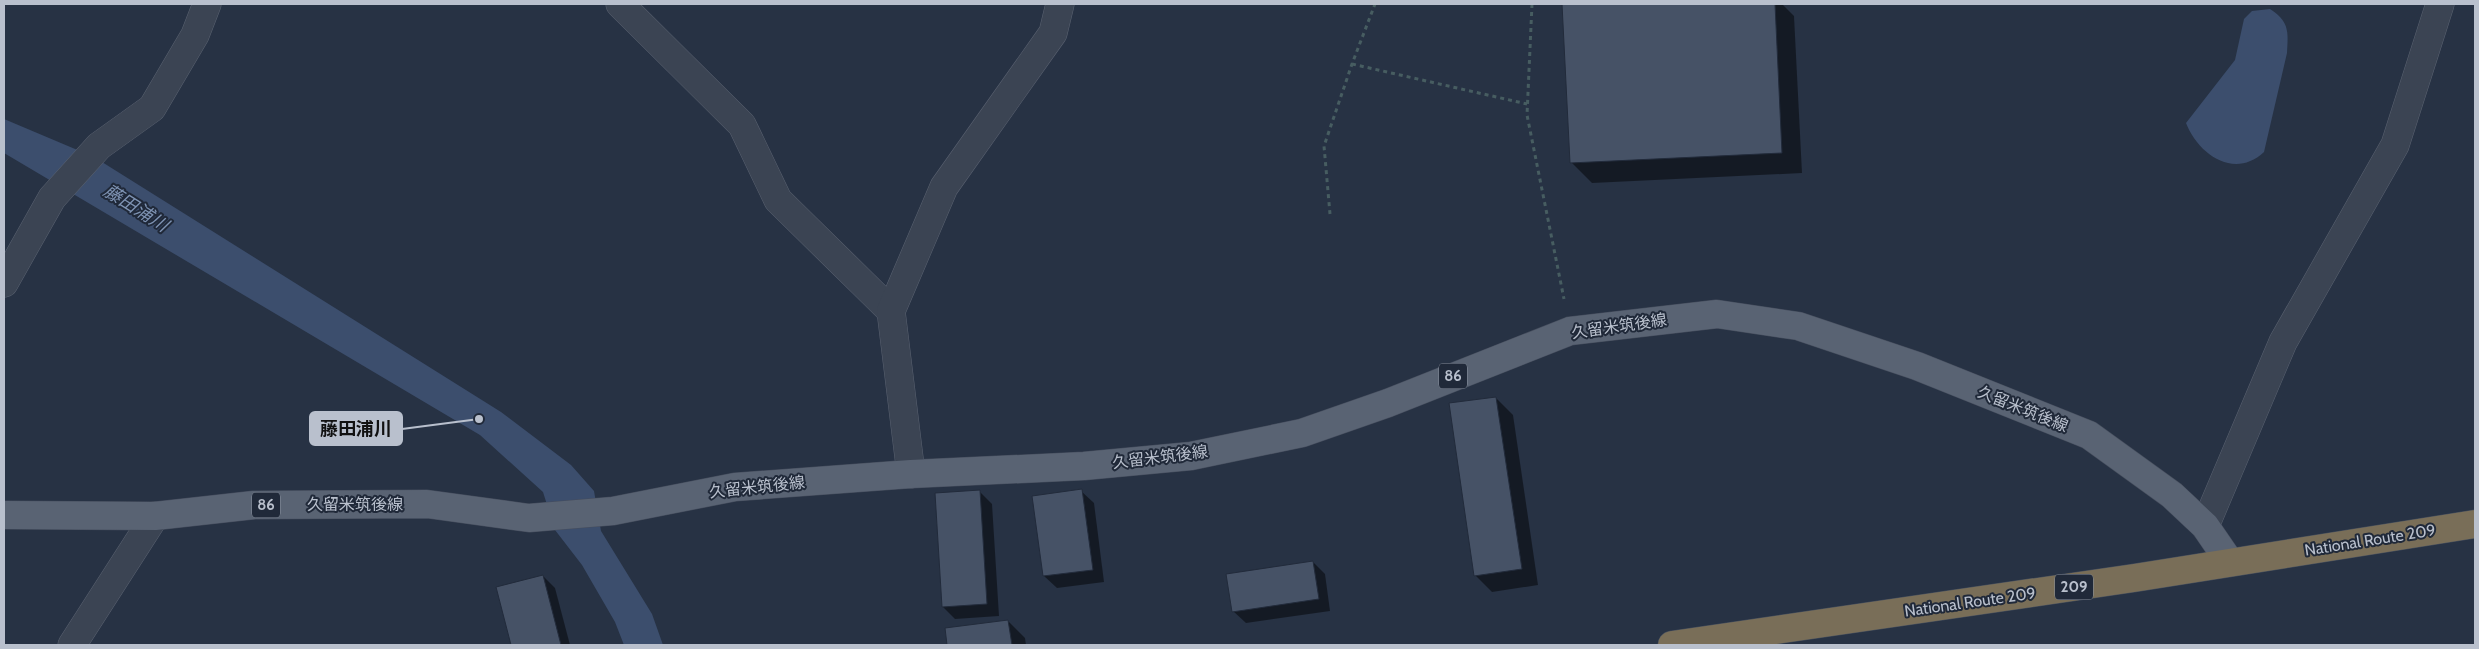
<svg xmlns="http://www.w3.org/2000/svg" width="2479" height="649" font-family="Cabin,'Noto Sans JP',sans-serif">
  <rect width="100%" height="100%" fill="#273244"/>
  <g fill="#3c4e6d">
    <path d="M2270,9C2290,22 2288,32 2287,53L2264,152C2234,180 2198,154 2186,123L2235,60L2244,19L2252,11Z"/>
    <polygon points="4,119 94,157 501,412 571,465 594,491 601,531 652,614 663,645 624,645 615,622 582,565 555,530 543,492 480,435 4,153"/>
  </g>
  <g fill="#0007">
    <polygon points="1594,4 1782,4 1794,16 1802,173 1592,183 1571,162 1564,5"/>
    <polygon points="1496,398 1513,415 1538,585 1492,592 1475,575"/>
    <polygon points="979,491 992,504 999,616 955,619 943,607"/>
    <polygon points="1081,491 1094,503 1104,582 1057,588 1044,576 1034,497"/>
    <polygon points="1313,562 1325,574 1330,611 1246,623 1233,611"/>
    <polygon points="543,576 555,588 570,645 512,645 497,587"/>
    <polygon points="1008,621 1025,638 1026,645 948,645 946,629"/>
  </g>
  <g fill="#465266" stroke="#222b3b">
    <polygon points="1562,4 1775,4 1782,153 1570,163"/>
    <polygon points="1496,397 1522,569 1474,576 1449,403"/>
    <polygon points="1082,489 1093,570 1043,576 1032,496"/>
    <polygon points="980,490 987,604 942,607 935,493"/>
    <polygon points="1313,561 1319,599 1232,612 1226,574"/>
    <polygon points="543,575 561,645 511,645 496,587"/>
    <polygon points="1008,620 1012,645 947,645 945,628"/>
  </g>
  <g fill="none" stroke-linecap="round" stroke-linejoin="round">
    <defs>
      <g id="minor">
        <polyline points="620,4 742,125 778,200 891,311"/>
        <polyline points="4,283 52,198 99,146 152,108 195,35 207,4"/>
        <polyline points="911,474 891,311 944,187 1053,33 1060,4"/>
        <polyline points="2205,526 2283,342 2395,145 2440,4"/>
        <polyline points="72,645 155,516"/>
      </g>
      <polyline id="major" points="4,515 155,516 254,505 427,504 529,518 613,511 735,487 911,474 1084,466 1191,456 1302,433 1388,403 1570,331 1717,314 1798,326 1917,366 2089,435 2172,495 2205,526 2229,561"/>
      <polyline id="highway" points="1672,645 2134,578 2475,524"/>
    </defs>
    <use href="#minor" stroke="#5a6271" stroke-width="29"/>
    <use href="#major" stroke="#454d5d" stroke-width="29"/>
    <use href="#highway" stroke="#464f5e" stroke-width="29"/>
    <g stroke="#475d61" stroke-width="3" stroke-dasharray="4 4" stroke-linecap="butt">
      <polyline points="1532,4 1527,115 1564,299"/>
      <polyline points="1352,64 1527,104"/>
      <polyline points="1330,214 1324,146 1352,64 1375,4"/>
    </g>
    <use href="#minor" stroke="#3b4453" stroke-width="28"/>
    <use href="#major" stroke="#596373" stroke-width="28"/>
    <use href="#highway" stroke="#796e58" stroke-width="28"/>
  </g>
  <g text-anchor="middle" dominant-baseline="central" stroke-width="4" stroke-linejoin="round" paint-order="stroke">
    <g fill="#202939" stroke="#8b93a1" stroke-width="1">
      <rect x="1439" y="363.5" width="28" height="25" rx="4"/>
      <rect x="252" y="492.5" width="28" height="25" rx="4"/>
      <rect x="2055" y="574.5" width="38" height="25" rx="4"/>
    </g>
    <g font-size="15" font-weight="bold" fill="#b9c0cd">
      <text x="1453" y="376">86</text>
      <text x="266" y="505">86</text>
      <text x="2074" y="587">209</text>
    </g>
    <g font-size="16" fill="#b9c0cd" stroke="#202939">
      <text transform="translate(1619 326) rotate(-8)">久留米筑後線</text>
      <text transform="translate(2023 409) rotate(22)">久留米筑後線</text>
      <text transform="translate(1160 457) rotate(-7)">久留米筑後線</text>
      <text transform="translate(757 487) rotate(-6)">久留米筑後線</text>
      <text x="355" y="504">久留米筑後線</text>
      <text transform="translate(2370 540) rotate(-9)">National Route 209</text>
      <text transform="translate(1970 602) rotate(-8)">National Route 209</text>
    </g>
    <g font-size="18" font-style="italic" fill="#7f94b4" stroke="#202939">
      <text transform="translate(136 208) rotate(32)">藤田浦川</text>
    </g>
  </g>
  <path fill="none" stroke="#b9c0cd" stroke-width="2" d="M479 419L402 429"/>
  <circle fill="#b9c0cd" stroke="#202939" stroke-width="2" cx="479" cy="419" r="5"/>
  <rect fill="#b9c0cd" stroke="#b9c0cd" stroke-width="2" x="310" y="412" width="92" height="33" rx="5"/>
  <g font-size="18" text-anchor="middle" font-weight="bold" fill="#111">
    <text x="356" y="435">藤田浦川</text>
  </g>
  <rect width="2479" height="649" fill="none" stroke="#b9c0cd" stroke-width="10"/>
</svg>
